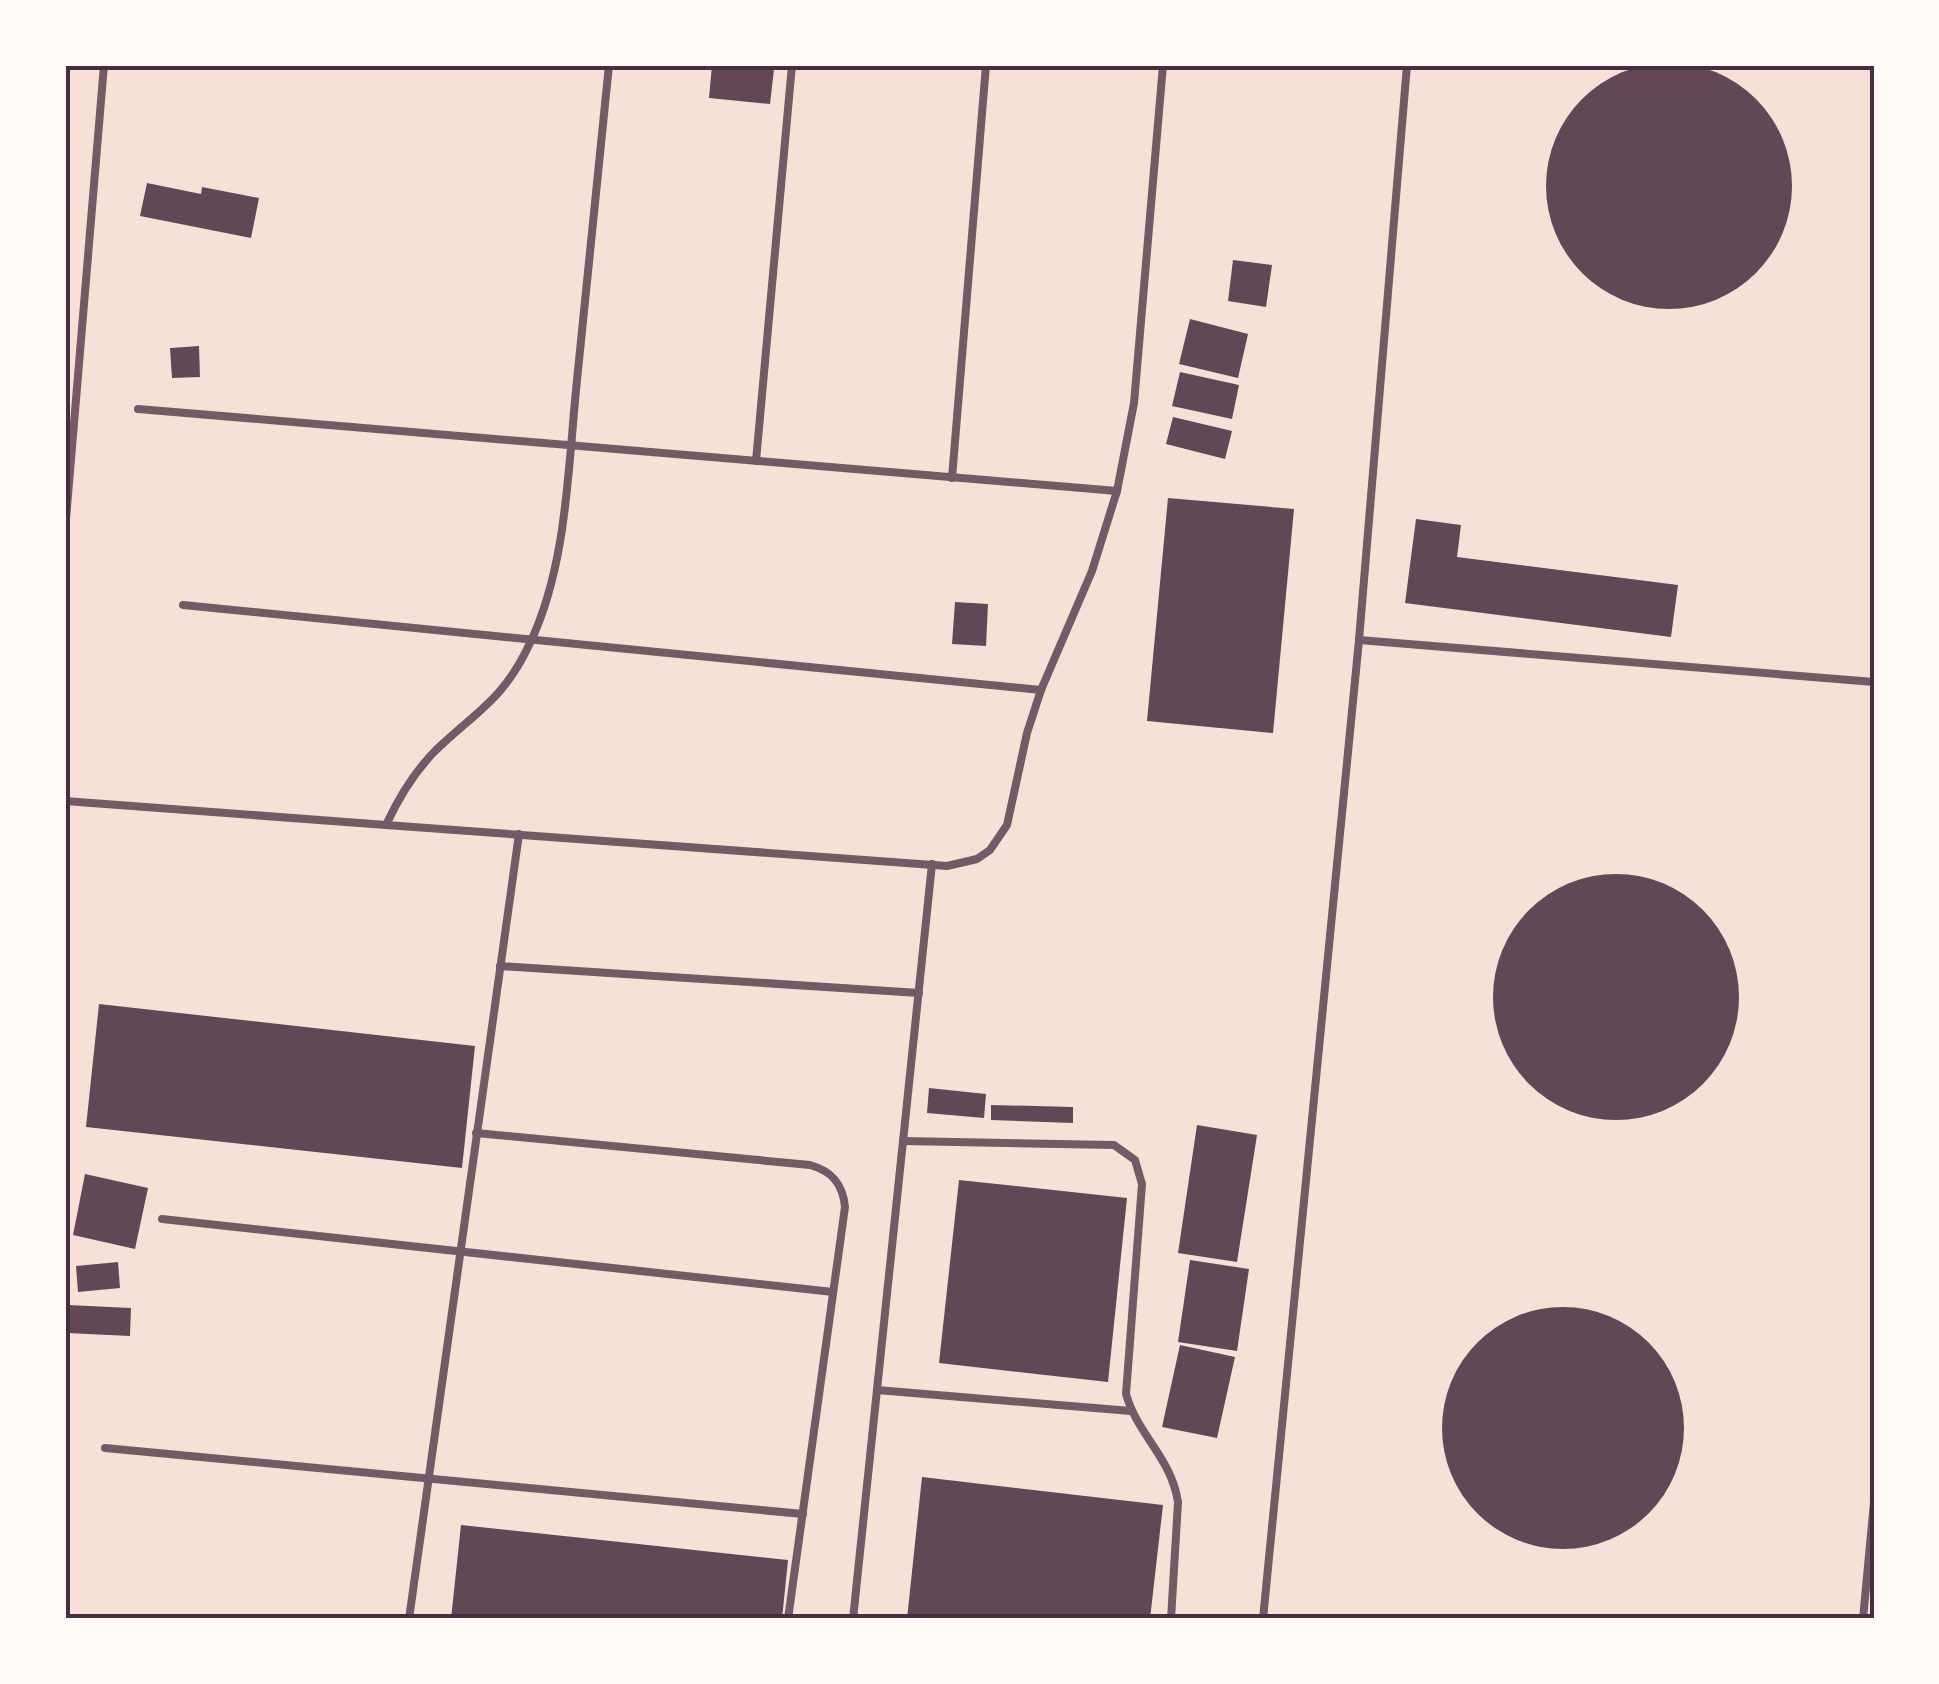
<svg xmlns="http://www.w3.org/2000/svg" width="1939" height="1684" font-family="Inter,sans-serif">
  <rect width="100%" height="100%" fill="#f7e1d7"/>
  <g fill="#644757">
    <circle cx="1669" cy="186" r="123"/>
    <polygon points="712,65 774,69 770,104 709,98"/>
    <polygon points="147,183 201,194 202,187 259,198 251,238 140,216"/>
    <polygon points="1233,260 1272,265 1266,307 1228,301"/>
    <polygon points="1190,319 1248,334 1238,378 1179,364"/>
    <polygon points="199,346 200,377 172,378 170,348"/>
    <polygon points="1180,372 1239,385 1232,419 1172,406"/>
    <polygon points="1173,417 1232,431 1225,459 1166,444"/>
    <polygon points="1168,498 1294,509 1273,733 1147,721"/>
    <polygon points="1416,519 1461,525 1457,557 1678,585 1671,637 1405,603"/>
    <polygon points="955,602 988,604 986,646 952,644"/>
    <circle cx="1616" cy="997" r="123"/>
    <polygon points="99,1004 475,1046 462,1168 86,1127"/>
    <polygon points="929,1088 986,1094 984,1118 927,1113"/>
    <polygon points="991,1105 1073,1107 1073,1123 991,1120"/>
    <polygon points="1197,1125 1257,1135 1237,1262 1178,1253"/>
    <polygon points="85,1174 148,1188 135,1249 73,1235"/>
    <polygon points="959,1180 1127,1198 1108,1382 939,1363"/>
    <polygon points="1190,1260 1249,1269 1237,1351 1178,1342"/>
    <polygon points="118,1262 120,1288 78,1292 76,1266"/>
    <polygon points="68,1305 131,1308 130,1336 67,1333"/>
    <circle cx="1563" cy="1428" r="121"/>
    <polygon points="1180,1345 1235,1357 1217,1438 1162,1427"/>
    <polygon points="922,1477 1163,1505 1150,1619 907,1619"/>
    <polygon points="461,1525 788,1560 782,1619 451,1619"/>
  </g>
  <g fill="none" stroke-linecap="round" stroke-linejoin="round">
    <g stroke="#755966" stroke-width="8">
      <path d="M609,65C598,173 587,282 576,390C568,472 566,568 530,643C504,699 478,710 436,750C414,772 399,797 386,825L947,866L977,859L990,850L1007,825L1027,733L1041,690L1092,571L1117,491L1134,403L1163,65"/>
      <polyline points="138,409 1117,491"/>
      <polyline points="756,461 792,65"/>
      <polyline points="952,478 986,65"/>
      <polyline points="65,531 104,65"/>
      <polyline points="183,605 1041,690"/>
      <polyline points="1359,640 1874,682"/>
      <polyline points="65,801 386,825"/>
      <polyline points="500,966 919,993"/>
      <path d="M476,1133L810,1165C832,1171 843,1184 845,1207L788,1619"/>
      <path d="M903,1141L1114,1145L1135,1160L1142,1184L1126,1394C1138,1436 1171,1457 1178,1502L1171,1619"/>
      <polyline points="162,1219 833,1292"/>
      <polyline points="877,1390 1131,1411"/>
      <polyline points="105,1448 803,1514"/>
      <polyline points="409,1619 519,834"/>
      <polyline points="853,1619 932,864"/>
      <polyline points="1263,1619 1359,640 1407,65"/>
      <polyline points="1863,1619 1874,1502"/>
    </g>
  </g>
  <rect width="1939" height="1684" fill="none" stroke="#fffaf5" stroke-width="135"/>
  <rect x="68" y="68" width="1804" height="1548" fill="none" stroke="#4a2c40" stroke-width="4"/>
</svg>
